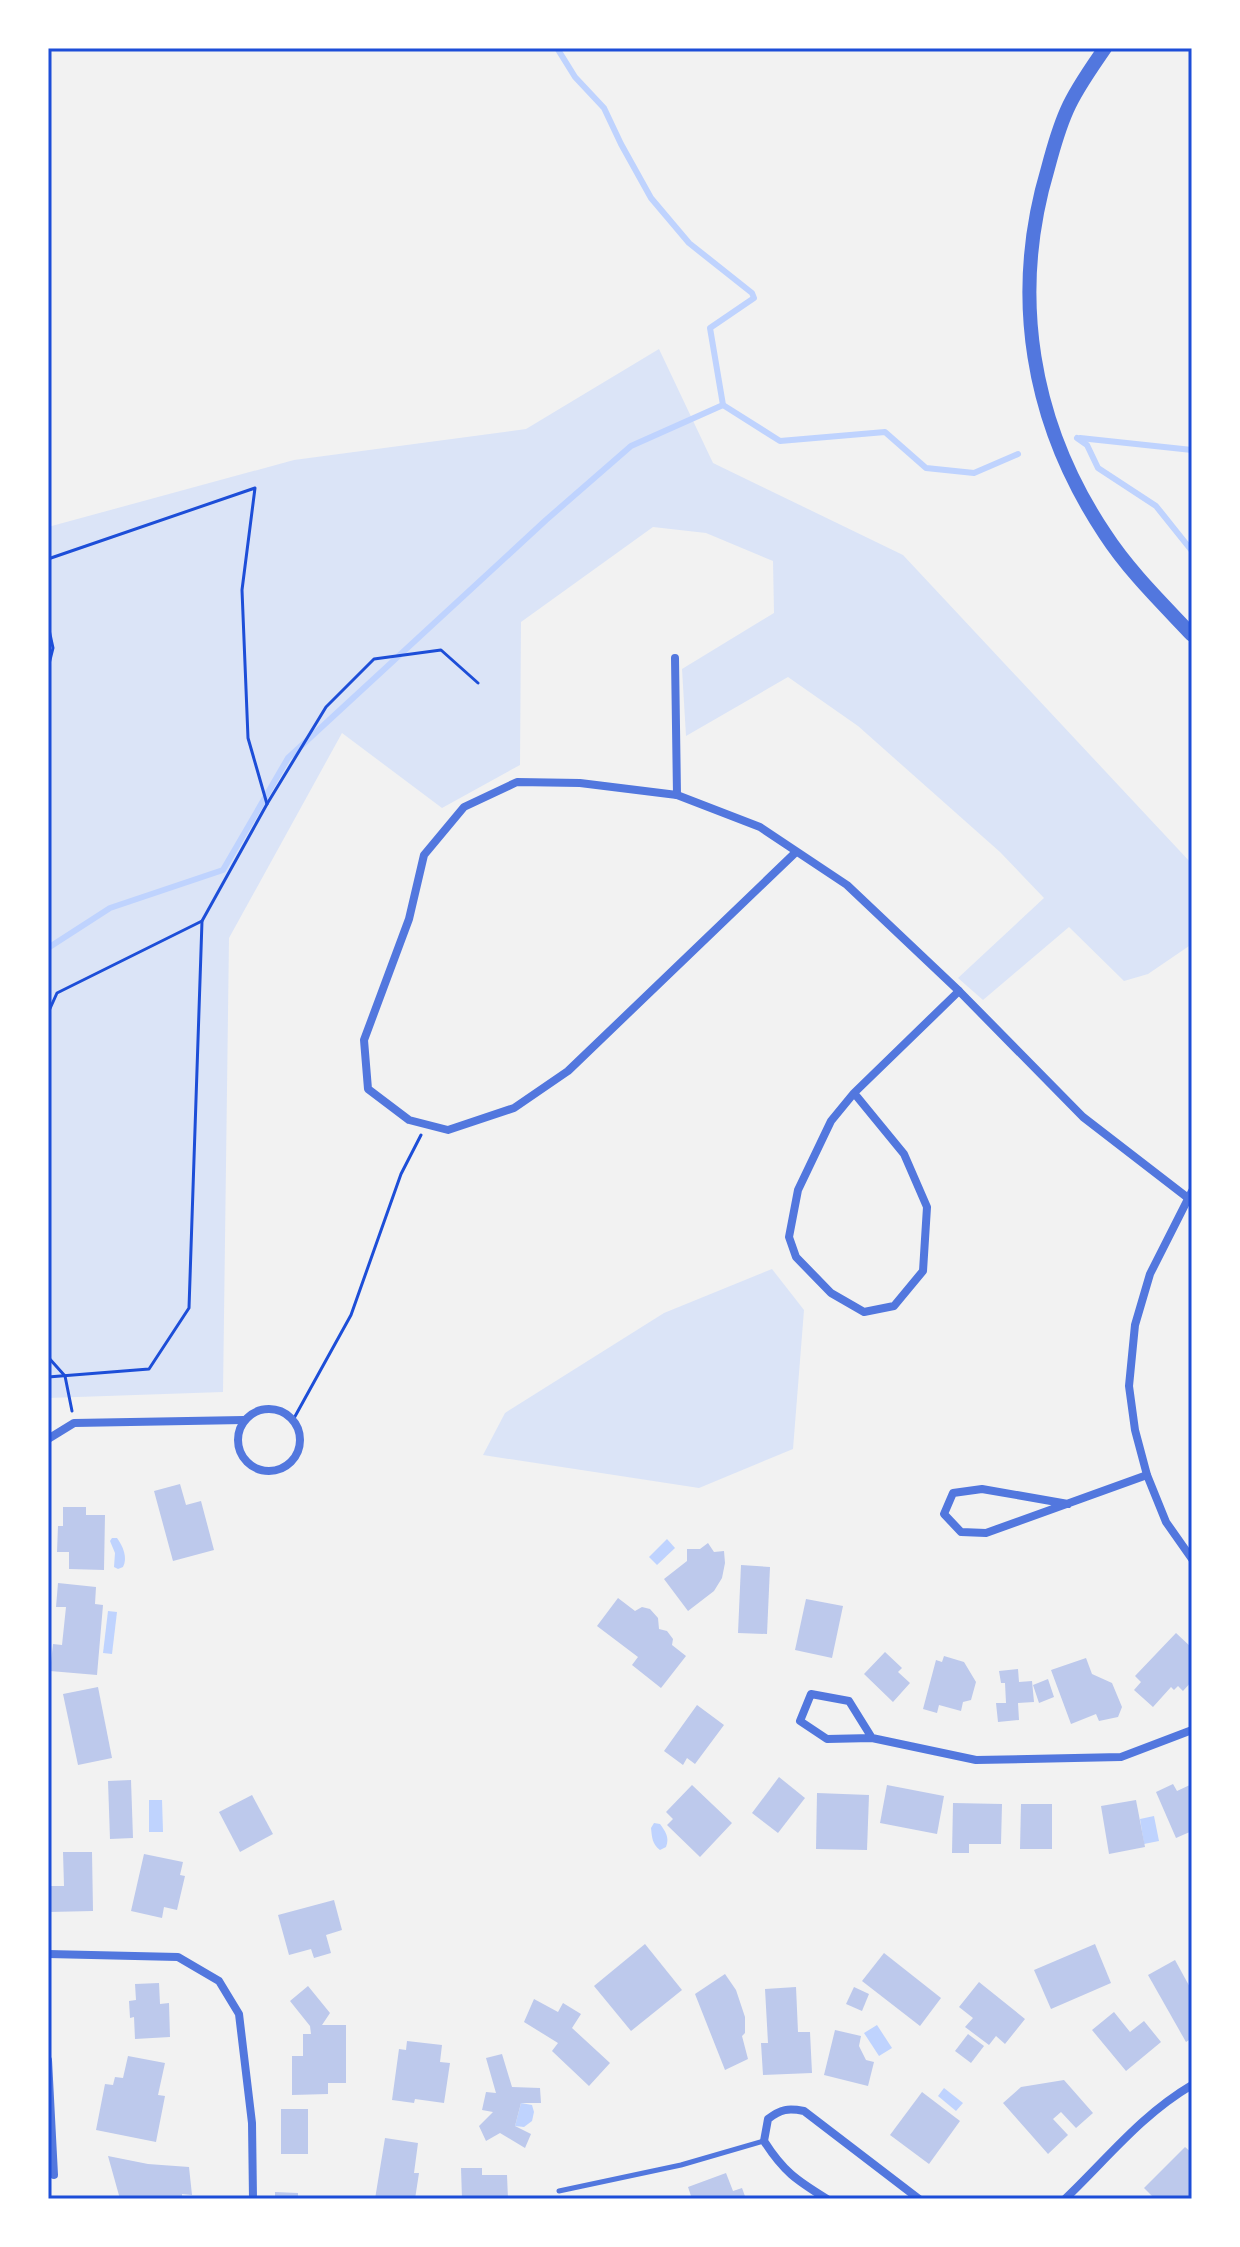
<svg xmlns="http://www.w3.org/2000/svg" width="1240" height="2247" font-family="'Titillium Web',sans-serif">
  <rect width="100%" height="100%" fill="#f2f2f2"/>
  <g fill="#dbe4f7">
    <polygon points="659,349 713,463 903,555 1192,864 1192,944 1148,974 1124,981 1069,927 983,1000 958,978 1044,898 1000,852 858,726 788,677 686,736 682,669 774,613 773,561 706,533 653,527 521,622 520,765 442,808 342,733 229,938 223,1392 48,1398 48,527 294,460 526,429"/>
    <polygon points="772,1269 804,1310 793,1449 699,1488 483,1455 505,1413 664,1313"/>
  </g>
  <g fill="#bfd3fe">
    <path d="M112,1538H117C123,1546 128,1558 123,1567L118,1569L114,1567L115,1553L110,1541Z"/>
    <polygon points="667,1539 675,1548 657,1565 649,1557"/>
    <polygon points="108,1611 117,1612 112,1654 103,1653"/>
    <polygon points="149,1800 162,1800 163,1832 149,1832"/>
    <polygon points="1154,1816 1159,1841 1144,1844 1140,1819"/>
    <path d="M654,1823L660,1824C665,1831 670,1837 666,1847L660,1850C652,1844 652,1837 651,1828Z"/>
    <polygon points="877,2025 892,2048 879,2056 864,2033"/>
    <polygon points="944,2088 963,2103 956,2111 938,2096"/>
    <polygon points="521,2103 532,2105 534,2112 532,2121 524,2127 515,2126"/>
  </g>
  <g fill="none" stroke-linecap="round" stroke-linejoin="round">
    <g stroke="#bfd3fe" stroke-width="6">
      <polyline points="557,48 575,77 604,108 621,144 651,198 689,243 752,293 754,298 710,328 723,405 780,441 885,432 926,468 974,473 1018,454"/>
      <polyline points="1077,438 1087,445 1098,468 1156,506 1192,551"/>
      <polyline points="1080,438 1192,450"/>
      <polyline points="48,948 110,908 223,870 288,758 546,520 631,446 723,405"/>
    </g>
  </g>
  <g fill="#bdc9ec">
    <polygon points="180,1484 186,1505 201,1501 214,1550 173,1561 154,1491"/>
    <polygon points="63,1507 86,1507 86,1515 105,1515 104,1570 69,1569 69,1552 57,1552 58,1526 63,1526"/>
    <polygon points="708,1543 714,1552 724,1551 725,1563 722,1578 714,1591 688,1611 664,1579 687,1561 687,1549 700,1549"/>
    <polygon points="741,1565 770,1567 767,1634 738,1633"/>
    <polygon points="58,1583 96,1587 95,1604 103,1605 97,1675 50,1671 53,1644 62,1645 66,1607 56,1607"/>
    <polygon points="618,1598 635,1611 642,1607 650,1609 658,1618 659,1629 667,1631 673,1639 672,1645 686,1656 661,1688 632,1665 638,1657 597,1626"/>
    <polygon points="806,1599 843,1606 832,1658 795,1650"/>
    <polygon points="1176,1633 1192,1648 1192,1681 1183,1691 1178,1686 1174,1690 1171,1687 1153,1707 1134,1690 1141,1682 1135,1676"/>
    <polygon points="885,1652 902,1668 898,1672 910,1683 893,1702 864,1674"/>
    <polygon points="944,1656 964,1662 976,1682 971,1700 963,1702 961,1711 939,1705 937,1713 923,1709 936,1660 942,1662"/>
    <polygon points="1086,1658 1092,1674 1112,1683 1122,1707 1118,1717 1099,1721 1096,1714 1071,1724 1051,1670"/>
    <polygon points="1018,1669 1019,1682 1032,1681 1034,1702 1018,1703 1019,1720 998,1722 996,1703 1006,1703 1005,1683 1001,1683 999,1671"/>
    <polygon points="1048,1679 1054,1697 1039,1703 1033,1685"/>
    <polygon points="98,1687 112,1758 78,1765 63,1694"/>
    <polygon points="697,1705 724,1725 695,1764 687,1758 683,1765 664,1751"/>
    <polygon points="779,1777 805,1798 778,1833 752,1813"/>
    <polygon points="131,1780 133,1838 110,1839 108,1781"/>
    <polygon points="1173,1784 1177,1791 1192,1784 1192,1831 1176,1838 1156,1792"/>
    <polygon points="692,1785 732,1823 700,1857 667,1825 673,1819 666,1812"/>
    <polygon points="887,1785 944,1796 937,1834 880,1823"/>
    <polygon points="817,1793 869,1795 867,1850 816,1849"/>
    <polygon points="252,1795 273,1834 240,1852 219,1812"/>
    <polygon points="1136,1800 1145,1847 1109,1854 1101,1806"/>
    <polygon points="953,1803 1002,1804 1001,1844 969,1844 969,1853 952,1853"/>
    <polygon points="1021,1804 1052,1804 1052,1849 1020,1849"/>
    <polygon points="63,1852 92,1852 93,1911 49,1912 49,1886 64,1886"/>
    <polygon points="144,1854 183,1862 180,1875 185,1876 177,1910 164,1907 162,1918 131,1911"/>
    <polygon points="334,1900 342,1930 326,1935 331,1953 314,1958 311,1949 289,1955 278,1915"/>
    <polygon points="645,1944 682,1990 631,2031 594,1986"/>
    <polygon points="1095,1944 1111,1983 1051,2009 1034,1970"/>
    <polygon points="884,1953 941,1998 920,2026 862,1981"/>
    <polygon points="1175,1960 1192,1991 1192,2038 1186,2042 1148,1975"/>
    <polygon points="725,1974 736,1990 745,2017 745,2033 742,2036 748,2059 725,2070 695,1994"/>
    <polygon points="979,1982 1025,2019 1005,2044 996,2036 989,2045 965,2027 973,2018 959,2007"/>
    <polygon points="159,1983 160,2004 169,2003 170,2037 135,2039 134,2017 130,2018 129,2001 136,2000 135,1984"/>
    <polygon points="308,1986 330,2013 322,2025 346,2025 346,2083 328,2083 328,2094 292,2095 292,2056 303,2056 303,2034 311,2034 310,2026 290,2001"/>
    <polygon points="796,1987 798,2032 810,2032 812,2073 763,2075 761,2043 768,2043 765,1989"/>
    <polygon points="854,1987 869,1994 862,2011 846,2004"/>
    <polygon points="534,1999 558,2012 563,2003 581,2014 572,2028 610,2063 589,2086 552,2051 558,2043 524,2022"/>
    <polygon points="1114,2012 1130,2032 1144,2021 1161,2042 1126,2071 1092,2030"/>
    <polygon points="835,2030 861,2036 859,2046 866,2060 874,2062 868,2086 824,2075"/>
    <polygon points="968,2034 984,2046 971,2063 955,2051"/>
    <polygon points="407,2041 442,2045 440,2062 450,2063 444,2103 415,2099 414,2103 392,2100 399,2049 406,2050"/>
    <polygon points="502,2054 512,2087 540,2088 541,2103 521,2103 515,2126 531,2134 525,2148 500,2133 486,2141 479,2126 493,2112 482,2110 486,2092 496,2093 486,2058"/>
    <polygon points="128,2056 165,2063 158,2095 165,2096 156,2142 96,2130 105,2084 113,2085 115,2077 123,2078"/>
    <polygon points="1064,2080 1093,2113 1076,2128 1061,2112 1053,2119 1068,2135 1048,2154 1003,2103 1021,2087"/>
    <polygon points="922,2092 960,2121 929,2164 890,2135"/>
    <rect x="281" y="2109" width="27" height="45"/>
    <polygon points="385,2138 418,2143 414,2173 419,2173 415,2199 375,2199"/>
    <polygon points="1185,2147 1192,2153 1192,2199 1155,2199 1144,2188"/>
    <polygon points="108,2156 148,2164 189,2167 192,2195 182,2194 182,2199 120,2199"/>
    <polygon points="461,2168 482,2168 482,2175 507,2175 508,2199 462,2199"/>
    <polygon points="726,2173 733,2191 742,2188 746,2199 692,2199 688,2187"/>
    <polygon points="275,2192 298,2193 298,2199 275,2199"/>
  </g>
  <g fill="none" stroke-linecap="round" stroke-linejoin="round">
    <g stroke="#1d4ed8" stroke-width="3">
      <polyline points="48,559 255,488 242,590 248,738 267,804"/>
      <polyline points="48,625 53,648 48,668"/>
      <polyline points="48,1013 57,993 202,921"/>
      <polyline points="48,1357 65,1376 72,1411"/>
      <polyline points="48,1377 149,1369 189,1308 202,921 267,804 326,707 374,659 441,650 478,683"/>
      <polyline points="293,1420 351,1315 401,1174 421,1135"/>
    </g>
    <polyline stroke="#5277de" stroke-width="5" points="559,2191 681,2165 764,2141"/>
    <g stroke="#5277de" stroke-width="8">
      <polyline points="675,658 677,795"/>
      <polyline points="796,852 568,1071 514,1108 448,1130 409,1120 368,1089 364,1040 409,919 424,855 464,807 517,782 580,783 677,795 760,827 847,885 959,991 1083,1117 1188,1198"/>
      <polyline points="854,1093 904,1154 927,1207 923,1271 894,1306 864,1312 831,1293 796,1257 789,1237 798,1190 831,1121 854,1093 959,991"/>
      <polyline points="1192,1191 1150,1274 1135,1325 1129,1386 1135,1430 1147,1475 1166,1522 1192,1559"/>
      <circle cx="269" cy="1440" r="31"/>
      <polyline points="48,1439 74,1423 244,1420"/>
      <polyline points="1068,1504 982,1489 953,1493 944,1514 961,1532 986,1533 1147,1475"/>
      <polyline points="872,1738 849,1701 811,1694 800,1721 827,1739 872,1738 976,1760 1121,1757 1192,1730"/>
      <polyline points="48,1954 178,1957 219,1981 239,2014 252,2123 253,2199"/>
      <polyline points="48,2060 54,2175"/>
      <path d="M827,2199C796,2180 783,2171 764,2141L768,2119C781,2109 788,2108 804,2111L919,2199"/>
      <path d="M1065,2199C1107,2159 1141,2115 1192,2085"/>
    </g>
    <path stroke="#5277de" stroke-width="14" d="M1105,48C1092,67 1076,89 1067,110C1059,128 1053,149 1048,168C1010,295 1031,423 1105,534C1129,571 1162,603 1192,635"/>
  </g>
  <rect width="1240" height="2247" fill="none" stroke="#ffffff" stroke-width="100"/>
  <rect x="50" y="50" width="1140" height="2147" fill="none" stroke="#1d4ed8" stroke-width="3"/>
</svg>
